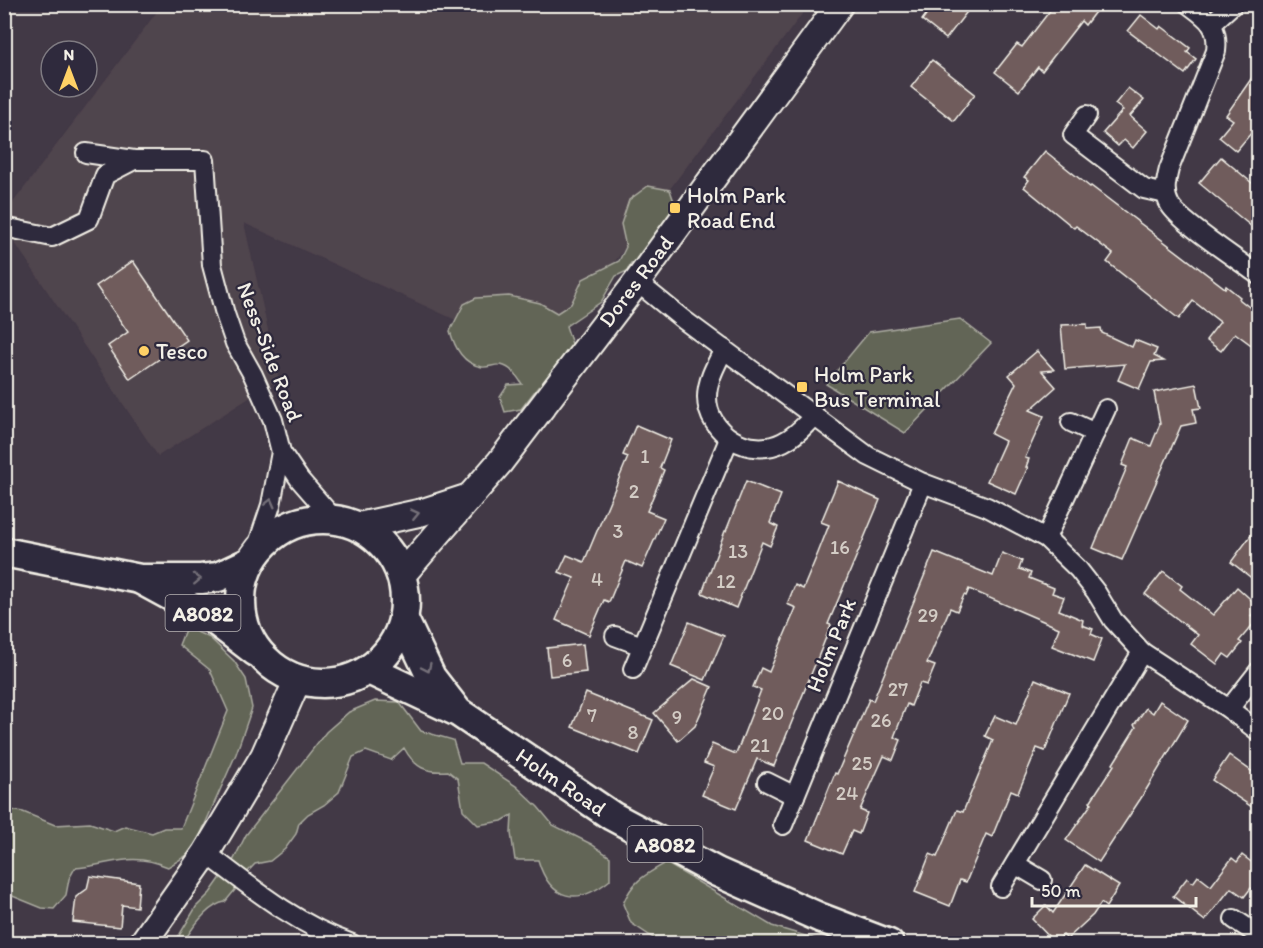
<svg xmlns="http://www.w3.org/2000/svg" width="1263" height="948" font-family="Itim,sans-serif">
  <rect width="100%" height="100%" fill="#423946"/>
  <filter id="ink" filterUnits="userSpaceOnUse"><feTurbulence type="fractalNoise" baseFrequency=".0167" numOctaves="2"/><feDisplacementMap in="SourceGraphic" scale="12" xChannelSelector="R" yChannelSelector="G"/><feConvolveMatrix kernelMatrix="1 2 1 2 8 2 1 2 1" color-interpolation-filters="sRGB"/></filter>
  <g filter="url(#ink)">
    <polygon fill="#50444d" points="162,5 809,5 541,359 244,223 279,379 158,456 11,237 6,212"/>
    <g fill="#626557" stroke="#ababa0" stroke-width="1.5">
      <path d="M648,186L670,190L680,219L637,262L631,263L627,271L616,276L601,302L566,326L572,344L568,358L553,376L538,387L521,409L505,412L500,397L508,385L522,384C517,376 511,367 501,365C495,364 488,368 482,367C463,364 455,348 450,331L464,304L476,298L509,296L540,303L557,313L571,304L583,279L619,261L626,247L621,224L629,200Z"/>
      <polygon points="960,319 991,343 905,433 826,384 869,332"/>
      <path d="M186,627L210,638L234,661L246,679L252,708L236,754L198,840L189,854L168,867C131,851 111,865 75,868L69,879L66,895L54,909L42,908L5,893L4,809L23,812L55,825L90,823L114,831L125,826L152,833L164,828H181L228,711L210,670L179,645Z"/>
      <path d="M375,701L399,702L421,731L453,740L460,763H481L516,786L538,807L553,825L591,844L610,857V880C578,906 550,901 538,860H515L511,833L512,815L502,821L478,825L463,810L458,779L448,771C426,773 415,768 404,748L391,760L366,751L353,757L339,792L324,805L308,814L299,823L296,834L285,849L270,861L255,864L236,884L235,890L225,902C207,905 192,928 183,943L174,944L196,907L210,893L234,859L246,835L326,732L349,712Z"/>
      <path d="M666,863L772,926L812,938L823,943H661L631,923L623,904C632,881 645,875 666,863Z"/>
    </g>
    <g fill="#6f5c5c" stroke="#f4f1e8" stroke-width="1.5">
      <polygon points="934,4 973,4 946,39 922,20"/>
      <polygon points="1055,4 1101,4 1085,25 1081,21 1042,71 1038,67 1019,91 995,72 1017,44 1022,47"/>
      <polygon points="1141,15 1159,29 1161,26 1190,48 1187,52 1196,59 1185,74 1128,31"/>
      <polygon points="932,60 975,94 954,121 911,87"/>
      <polygon points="1258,69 1258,125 1236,151 1219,137 1233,120 1226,115"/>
      <polygon points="1128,88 1144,100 1130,116 1147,131 1133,148 1124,140 1118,146 1103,133 1123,110 1115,104"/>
      <polygon points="1045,151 1090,187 1091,186 1225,288 1226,286 1240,297 1239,299 1258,314 1258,350 1235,333 1221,351 1206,340 1220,322 1193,301 1179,319 1107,262 1113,254 1076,226 1074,228 1024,187 1029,180 1024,177"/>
      <polygon points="1221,157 1258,188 1258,232 1199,183"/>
      <polygon points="133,261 187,340 130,379 108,346 128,332 96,286"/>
      <polygon points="1087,324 1087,329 1101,328 1102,333 1132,347 1135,340 1157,349 1154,356 1164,361 1151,362 1139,389 1118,380 1125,364 1065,369 1061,325"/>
      <polygon points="1037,351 1054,370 1042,371 1056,387 1030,410 1044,416 1025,458 1029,459 1026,467 1028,467 1016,494 987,481 1005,441 991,434 1016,383 1009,375"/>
      <polygon points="1196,384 1201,408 1193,409 1196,423 1181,426 1122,560 1093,548 1127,467 1122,465 1133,438 1151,446 1160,424 1154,392"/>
      <polygon points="636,425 671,440 660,468 664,470 647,511 664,518 642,568 626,561 609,602 604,600 589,635 556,620 574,578 559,572 567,555 584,562 628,457 623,455"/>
      <polygon points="746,481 781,495 770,523 778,527 770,546 762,542 736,608 702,593 725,531 726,531"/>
      <polygon points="838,481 880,500 828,624 831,625 774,766 757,759 736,809 702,795 714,767 704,763 712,744 736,754 761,690 753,687 761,668 769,672 784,636 796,608 787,604 795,585 803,589 818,553 829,525 821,522"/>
      <polygon points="1258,526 1258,583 1231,562"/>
      <polygon points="934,552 993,576 1002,553 1022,561 1019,569 1031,573 1029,578 1054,588 1052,593 1064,597 1059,610 1083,620 1082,625 1093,629 1091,634 1102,639 1093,662 1052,646 1059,628 969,589 966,596 964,595 957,611 950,608 927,663 935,666 927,685 920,683 911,706 907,704 894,737 901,740 893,760 884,756 860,810 867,813 859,834 852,831 842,854 808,840 835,773 837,774 869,699 873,701"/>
      <polygon points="1163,571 1182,586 1180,589 1213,615 1237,587 1258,606 1251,616 1256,621 1239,641 1242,643 1230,658 1224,654 1217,664 1191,644 1198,635 1145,594"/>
      <polygon points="689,622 724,636 705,680 671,666"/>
      <polygon points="583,644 586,672 550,676 547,648"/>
      <polygon points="694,679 712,687 695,726 678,741 654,713"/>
      <polygon points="1035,679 1069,693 1045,751 1037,748 1018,793 1011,790 992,837 986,834 966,882 960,880 950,906 915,892 930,854 937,857 957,810 963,812 993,740 985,736 995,716 1016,725"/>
      <polygon points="586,693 653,720 639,754 572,727"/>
      <polygon points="1160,701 1188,720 1143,795 1099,862 1066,840 1092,803 1090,802 1114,765 1113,764 1136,727 1134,725 1146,708 1153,713"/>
      <polygon points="1229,755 1258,776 1258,811 1212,780"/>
      <polygon points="1242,855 1258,867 1258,894 1251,888 1244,897 1231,888 1205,921 1173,896 1187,878 1193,883 1198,876 1211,886 1232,858 1237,862"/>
      <polygon points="1085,865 1119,886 1106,907 1101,903 1093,915 1067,939 1063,935 1055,943 1032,919 1046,905 1053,913"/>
      <polygon points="90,876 139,883 137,907 122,905 120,927 73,922 76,897 87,889"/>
    </g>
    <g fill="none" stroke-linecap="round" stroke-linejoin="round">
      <defs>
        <g id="street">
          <path d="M1188,4C1207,18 1219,25 1216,51L1169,169C1166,181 1163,193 1170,205C1181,223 1239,260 1258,275"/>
          <polyline points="1211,24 1233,4"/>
          <polyline points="1087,115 1073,135 1144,189 1166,194"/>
          <polyline points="86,153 134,160 205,160 212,265 225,314 235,343 253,375 273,420 281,452 300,480 334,519"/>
          <polyline points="4,227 52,237 89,219 105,175 134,160"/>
          <polyline points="637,282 684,320 868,456 923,483 987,507 1046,538 1078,569 1096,592 1113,620 1142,652 1229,709 1258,731"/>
          <path d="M724,349C717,363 707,380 707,397C707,434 750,459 783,442C796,436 805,425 815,415"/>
          <polyline points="1071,422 1095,433"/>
          <polyline points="1046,538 1106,409"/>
          <polyline points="255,553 271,505 281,452"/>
          <polyline points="615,636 642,646"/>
          <polyline points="633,669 729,439"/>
          <polyline points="1229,709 1258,672"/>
          <polyline points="767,782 795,796"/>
          <polyline points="783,825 923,483"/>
          <path d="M206,853C252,888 297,925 352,944"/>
          <polyline points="1015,864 1042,880"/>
          <polyline points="1001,887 1142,652"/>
          <polyline points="1234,919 1258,935"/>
        </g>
        <g id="secondary">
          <polyline points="359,526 423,512 469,497"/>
          <polyline points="402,575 500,462 637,282 840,4"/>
          <polyline points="142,944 206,853 264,756 298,679"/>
        </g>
        <g id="primary">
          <circle cx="323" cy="601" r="82"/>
          <polyline points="4,552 140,579 201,579 218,577 250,562"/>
          <polyline points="143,581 213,619 256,652"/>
          <polyline points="404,620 431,677 455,708"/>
          <polyline points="369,670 458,712 612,816 717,872 821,918 889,944"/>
        </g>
      </defs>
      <use href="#street" stroke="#f4f1e8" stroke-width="22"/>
      <use href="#secondary" stroke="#f4f1e8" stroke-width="30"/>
      <use href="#primary" stroke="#f4f1e8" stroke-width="33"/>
      <use href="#street" stroke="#2f2a3d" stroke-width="18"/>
      <use href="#secondary" stroke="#2f2a3d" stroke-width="26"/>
      <use href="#primary" stroke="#2f2a3d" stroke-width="28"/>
    </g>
    <defs><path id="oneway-chevron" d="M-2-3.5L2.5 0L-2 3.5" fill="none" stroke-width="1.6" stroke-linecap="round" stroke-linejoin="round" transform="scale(1.5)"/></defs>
    <g stroke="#747079">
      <use href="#oneway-chevron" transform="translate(270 503) rotate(-76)"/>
      <use href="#oneway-chevron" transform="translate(415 514) rotate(-13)"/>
      <use href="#oneway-chevron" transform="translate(197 579) rotate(-2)"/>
      <use href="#oneway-chevron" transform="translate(427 668) rotate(65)"/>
    </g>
  </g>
  <g fill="#ffd166" stroke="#2f2a3d" stroke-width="2">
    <rect x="669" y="202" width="12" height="12" rx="3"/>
    <circle cx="144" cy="351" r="6"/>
    <rect x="796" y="381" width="12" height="12" rx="3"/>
  </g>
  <g text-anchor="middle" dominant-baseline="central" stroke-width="4.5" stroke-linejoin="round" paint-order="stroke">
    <g font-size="20" fill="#d3ccc5">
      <text x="645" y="456">1</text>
      <text x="634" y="491">2</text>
      <text x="618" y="531">3</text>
      <text x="840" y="547">16</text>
      <text x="738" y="551">13</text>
      <text x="597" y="579">4</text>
      <text x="726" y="581">12</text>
      <text x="928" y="615">29</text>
      <text x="567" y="660">6</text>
      <text x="898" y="689">27</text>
      <text x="773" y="713">20</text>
      <text x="592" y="715">7</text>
      <text x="677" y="717">9</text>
      <text x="881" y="720">26</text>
      <text x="633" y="732">8</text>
      <text x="760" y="745">21</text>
      <text x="862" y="763">25</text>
      <text x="847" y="793">24</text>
    </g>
    <g fill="#2f2a3d" stroke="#b9b5b5" stroke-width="1.5">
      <rect x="165.5" y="595" width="75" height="36" rx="4.5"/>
      <rect x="627.5" y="826" width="75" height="36" rx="4.5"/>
    </g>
    <g font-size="21" font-weight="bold" fill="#f4f1e8">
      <text x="203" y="613">A8082</text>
      <text x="665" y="844">A8082</text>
    </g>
    <g font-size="22" fill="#f4f1e8" stroke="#2f2a3d" text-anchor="start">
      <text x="687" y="195">Holm Park<tspan x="687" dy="25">Road End</tspan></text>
      <text x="156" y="351">Tesco</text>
      <text x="814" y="374">Holm Park<tspan x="814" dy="25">Bus Terminal</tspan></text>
    </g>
    <g font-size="22" fill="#f4f1e8" stroke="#2f2a3d">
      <text transform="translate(636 281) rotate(-53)">Dores Road</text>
      <text transform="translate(270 352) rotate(69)">Ness-Side Road</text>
      <text transform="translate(831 645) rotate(-68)">Holm Park</text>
      <text transform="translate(561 782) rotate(34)">Holm Road</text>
    </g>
  </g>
  <rect width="1263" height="948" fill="none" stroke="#2f2a3d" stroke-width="24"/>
  <rect x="12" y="12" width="1239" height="924" fill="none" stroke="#f4f1e8" stroke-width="2" filter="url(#ink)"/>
  <g transform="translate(69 69)"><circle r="28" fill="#2f2a3d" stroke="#7e7a81" stroke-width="1.5"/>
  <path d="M0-4.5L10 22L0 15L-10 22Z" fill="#ffd166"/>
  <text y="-9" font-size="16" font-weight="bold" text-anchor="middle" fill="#f4f1e8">N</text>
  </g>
  <path d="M1032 897v9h164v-9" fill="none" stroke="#f4f1e8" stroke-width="3"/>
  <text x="1041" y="897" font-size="18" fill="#f4f1e8" stroke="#2f2a3d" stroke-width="4.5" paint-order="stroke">50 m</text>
</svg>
